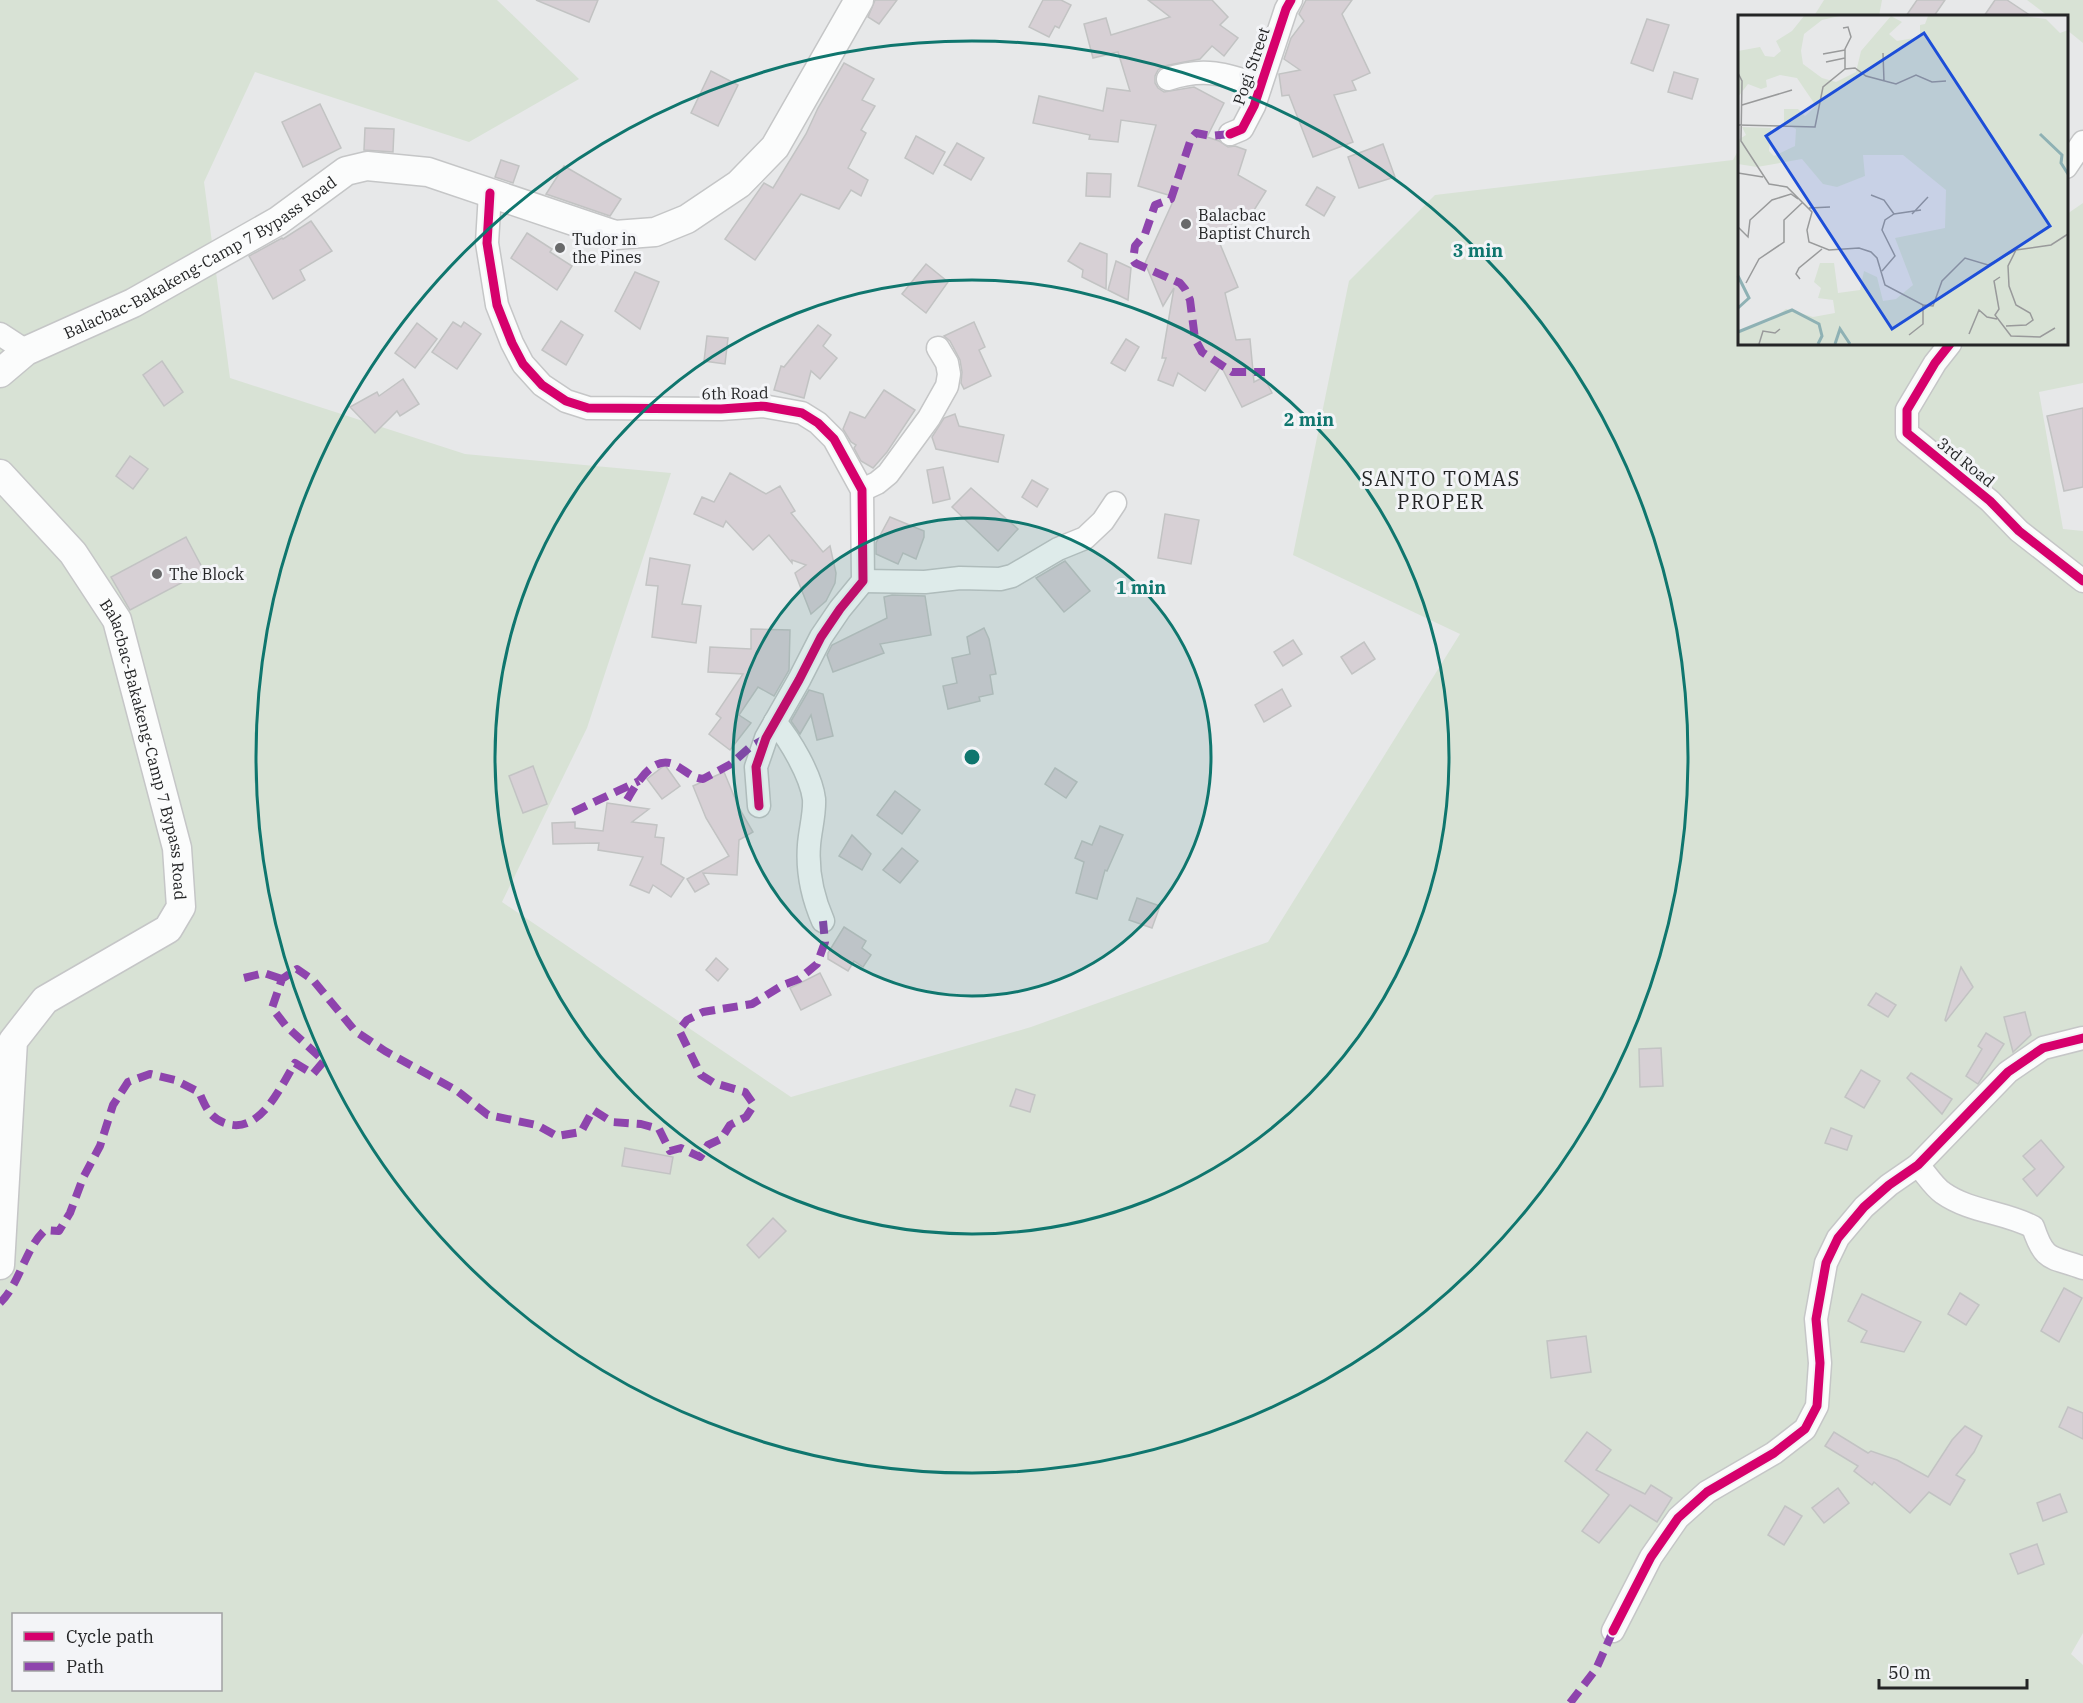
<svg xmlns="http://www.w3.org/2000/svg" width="2083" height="1703" font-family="'IBM Plex Serif',serif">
  <rect width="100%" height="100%" fill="#e7e8e9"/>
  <g fill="#d8e2d5" fill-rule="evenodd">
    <path d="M0,0H497L579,79L469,142L255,72L204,182L230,378L465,454L671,473L587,728L502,902L791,1097L1031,1027L1268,942L1460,634L1293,555L1349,281L1435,195L1733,160L1739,149L1740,344H2066L2067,214L2083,203V383L2039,392L2063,529L2083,531V1633L2071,1654L2083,1665V1703H0ZM14,1614H220V1690H14Z"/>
    <polygon points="1824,0 1882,0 1879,16 1814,16"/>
    <polygon points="2027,0 2083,0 2083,43 2067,30 2066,16 2048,16"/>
  </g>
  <g fill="#d7d0d5" stroke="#c2c3c3" stroke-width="1.5">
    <polygon points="536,0 598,0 589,22"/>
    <polygon points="875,0 897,0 879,24 868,17"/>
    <polygon points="1043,0 1061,0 1071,5 1059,28 1055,26 1049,37 1029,27"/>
    <polygon points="1148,0 1212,0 1228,17 1220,25 1238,38 1224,56 1212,46 1200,59 1164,66 1158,70 1155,76 1155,83 1158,88 1164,92 1194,87 1224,103 1207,137 1219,141 1228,147 1235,146 1246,150 1238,175 1266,191 1251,215 1241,209 1220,244 1238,287 1225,293 1236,340 1250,339 1254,382 1264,377 1272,393 1242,407 1221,366 1205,391 1178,373 1173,386 1158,380 1166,358 1162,358 1174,288 1163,306 1145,263 1175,197 1138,186 1156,125 1121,120 1118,142 1089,139 1090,135 1033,123 1039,96 1103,111 1107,88 1130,91 1118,52 1093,58 1084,24 1106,18 1111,35 1170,17"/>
    <polygon points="1306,0 1352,0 1342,14 1370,73 1352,81 1356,90 1334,95 1353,142 1313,157 1289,95 1282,96 1279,74 1300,70 1284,59 1291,38 1304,21 1299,14"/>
    <polygon points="1917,0 1945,0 1934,16 1906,16"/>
    <polygon points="1995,0 2007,0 2031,16 1984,16"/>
    <polygon points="1647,19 1669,25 1653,71 1631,63"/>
    <polygon points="844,63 874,79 862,100 875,106 861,130 866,133 848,168 868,180 861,196 851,190 839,209 801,194 755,260 725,239 764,183 773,188 806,134 818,108"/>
    <polygon points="711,71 738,85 718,126 691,113"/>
    <polygon points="1674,72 1698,79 1692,99 1668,92"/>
    <polygon points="320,104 341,148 303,167 282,122"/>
    <polygon points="365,128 394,129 393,152 364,150"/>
    <polygon points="916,136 945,152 933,174 905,158"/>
    <polygon points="957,143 984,158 971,180 944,165"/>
    <polygon points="1383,144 1395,177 1359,188 1348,157"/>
    <polygon points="501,160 519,166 513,183 495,177"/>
    <polygon points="564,166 621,199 610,216 546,194"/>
    <polygon points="1087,173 1111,174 1110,197 1086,196"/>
    <polygon points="1317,187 1335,197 1324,216 1306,205"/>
    <polygon points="311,221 332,251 300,270 305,280 273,299 249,256 282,238 283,239"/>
    <polygon points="527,233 552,249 550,252 572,266 557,290 511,258"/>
    <polygon points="1080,243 1107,254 1106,289 1082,277 1083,270 1068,261"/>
    <polygon points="1116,261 1131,268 1128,300 1108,290"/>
    <polygon points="926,264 948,282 926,313 902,294"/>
    <polygon points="635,272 659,282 640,329 615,311"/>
    <polygon points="561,321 583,335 566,365 542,350"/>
    <polygon points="453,322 461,327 464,322 481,334 457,369 432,352"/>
    <polygon points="974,322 985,347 979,350 991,376 964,389 961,383 962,372 960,360 950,341 944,336"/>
    <polygon points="417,323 437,339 415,368 395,353"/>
    <polygon points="818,325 831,335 823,346 837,358 820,379 811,371 804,398 774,390 781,366 784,367"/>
    <polygon points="707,336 728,338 725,364 704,361"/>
    <polygon points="1126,339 1139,347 1125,371 1111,363"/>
    <polygon points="162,361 183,392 164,406 143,375"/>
    <polygon points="403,379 419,404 400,416 397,411 375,433 350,407 377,392 379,396"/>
    <polygon points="884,390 915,410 887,452 873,468 861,461 854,448 856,445 851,442 843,429 850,412 865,418"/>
    <polygon points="2083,408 2083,487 2064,491 2047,416"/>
    <polygon points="955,414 959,426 1004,435 998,462 936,449 932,437 944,418"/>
    <polygon points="130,456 148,469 133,489 116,476"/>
    <polygon points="943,467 950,499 933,503 927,470"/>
    <polygon points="730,473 766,494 780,486 795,511 791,513 823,552 830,546 836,573 835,583 826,601 811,614 795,573 806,565 792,560 792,563 769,535 753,550 726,521 723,527 694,514 702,497 714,502"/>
    <polygon points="1032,480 1048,489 1037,507 1022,497"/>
    <polygon points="971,488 1018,529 998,551 952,507"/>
    <polygon points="1165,514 1199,520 1191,564 1158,558"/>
    <polygon points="890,517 924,531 924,537 916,559 903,553 898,564 876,554 876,543"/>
    <polygon points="186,537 204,571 130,610 111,577"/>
    <polygon points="650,558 690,565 682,604 701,606 696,643 652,637 658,586 646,585"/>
    <polygon points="1065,561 1090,591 1064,612 1036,578"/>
    <polygon points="892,595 925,596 931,635 880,644 884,653 833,672 827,655 832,645 887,618 884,597"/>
    <polygon points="984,628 989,639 996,674 990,675 993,694 979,697 980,701 948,709 943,686 957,683 952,658 970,654 967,637"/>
    <polygon points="751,629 790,630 789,670 774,696 758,687 739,715 751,723 730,750 709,734 721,718 716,714 743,674 708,672 710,647 751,649"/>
    <polygon points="1293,640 1302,654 1283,666 1274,652"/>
    <polygon points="1364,642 1375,659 1352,674 1341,657"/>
    <polygon points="1282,689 1291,706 1264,722 1255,705"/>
    <polygon points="809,690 823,694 833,736 817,740 811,715 800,734 791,721"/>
    <polygon points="665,765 680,786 662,799 647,779"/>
    <polygon points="533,766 547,804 523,813 509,776"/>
    <polygon points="1055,768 1077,782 1066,798 1045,784"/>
    <polygon points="724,772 739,808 753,832 739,840 737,875 703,873 709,884 695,892 687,879 729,856 706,818 693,786"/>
    <polygon points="895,791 920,810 902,834 877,815"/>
    <polygon points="607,803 649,809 632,822 657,825 655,837 664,838 661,864 684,878 671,897 653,885 649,893 630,885 643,857 598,850 599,843 553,844 552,823 575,822 575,828 603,831"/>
    <polygon points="1100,826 1123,835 1107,871 1105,870 1097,899 1076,893 1084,862 1075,858 1082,841 1092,845"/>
    <polygon points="852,835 871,854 862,870 839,856"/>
    <polygon points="902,848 918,861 900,883 883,870"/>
    <polygon points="1137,898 1160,906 1152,928 1129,920"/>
    <polygon points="844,927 866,941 862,948 871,955 863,967 854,961 848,971 828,959 828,953"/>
    <polygon points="716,958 728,969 718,981 706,970"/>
    <polygon points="1961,967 1973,987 1946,1021 1945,1020"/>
    <polygon points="820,973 831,995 801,1010 790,988"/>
    <polygon points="1876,993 1896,1005 1888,1017 1868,1005"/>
    <polygon points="2025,1012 2031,1035 2013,1052 2004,1017"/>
    <polygon points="1986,1033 2004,1044 1978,1084 1966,1076 1982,1049 1978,1046"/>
    <polygon points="1661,1048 1663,1086 1640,1087 1639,1049"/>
    <polygon points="1861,1070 1880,1081 1864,1108 1845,1097"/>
    <polygon points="1911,1073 1952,1099 1942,1114 1907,1078"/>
    <polygon points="1016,1089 1035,1095 1030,1112 1010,1106"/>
    <polygon points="1831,1128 1852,1136 1847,1150 1825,1143"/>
    <polygon points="2041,1140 2064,1167 2037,1196 2023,1179 2035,1169 2023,1156"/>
    <polygon points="625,1148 673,1157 670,1174 622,1166"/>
    <polygon points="773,1218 786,1231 759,1258 747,1245"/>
    <polygon points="2064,1288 2082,1298 2059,1342 2041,1331"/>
    <polygon points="1960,1293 1979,1305 1966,1325 1948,1314"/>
    <polygon points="1862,1294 1921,1322 1904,1352 1861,1342 1867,1331 1848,1321"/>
    <polygon points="1586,1336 1591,1372 1551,1378 1547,1341"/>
    <polygon points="2068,1407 2083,1413 2083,1439 2059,1427"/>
    <polygon points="1965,1426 1982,1436 1974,1452 1956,1475 1965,1480 1950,1505 1929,1492 1910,1513 1874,1482 1872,1485 1854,1471 1858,1466 1825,1446 1834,1432 1868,1453 1871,1451 1897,1460 1928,1477 1952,1440"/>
    <polygon points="1587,1432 1611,1450 1596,1470 1645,1494 1651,1485 1672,1498 1657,1522 1630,1505 1599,1543 1582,1531 1609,1495 1565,1461"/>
    <polygon points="1838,1488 1849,1503 1824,1523 1812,1508"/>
    <polygon points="2060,1494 2067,1512 2043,1521 2037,1503"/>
    <polygon points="1785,1506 1802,1516 1784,1545 1768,1535"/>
    <polygon points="2037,1544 2044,1564 2018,1574 2010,1554"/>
  </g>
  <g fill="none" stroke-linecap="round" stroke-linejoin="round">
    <defs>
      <g id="minor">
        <path d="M1168,79C1204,67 1226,74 1260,86"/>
        <polyline points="1230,134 1242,129 1254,106 1286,9 1291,0"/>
        <polyline points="2066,167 2083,142"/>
        <polyline points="490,193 487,243 497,305 512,343 523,364 542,385 566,401 588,408 721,409 763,406 802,413 818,423 834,439 862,490 863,581 840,609 821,637 799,680 766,738 756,767 759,806"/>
        <polyline points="0,334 26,351"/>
        <polyline points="1950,344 1935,363 1907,410 1907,433 1990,501 2019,531 2083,581"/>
        <polyline points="862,490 877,483 888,474 929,418 947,386 949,374 947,363 938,348"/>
        <polyline points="863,581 925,582 960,578 1000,579 1012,576 1058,549 1085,538 1103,521 1115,503"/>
        <path d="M775,722C790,740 811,775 814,799C815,814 810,830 809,845C807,871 813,898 823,921"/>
        <path d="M1918,1165C1926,1174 1934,1187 1943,1193C1970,1212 2005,1212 2033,1227C2045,1263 2051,1256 2083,1268"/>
        <polyline points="1613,1631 1651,1557 1678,1518 1707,1492 1774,1453 1805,1429 1817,1406 1820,1363 1816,1319 1826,1263 1838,1238 1864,1207 1889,1185 1918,1165 2008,1072 2043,1048 2083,1038"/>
      </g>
      <g id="major">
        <path id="s1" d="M0,373L26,351L133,303L278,221L346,171L367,166L428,172L615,235L655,232L687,219L739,184L775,147L859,0"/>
        <path id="s2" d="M0,474L73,553L117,620L177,848L181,907L168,929L45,1000L13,1041L0,1265"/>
      </g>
    </defs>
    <use href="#minor" stroke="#c5c6c7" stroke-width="25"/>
    <use href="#major" stroke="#c5c6c7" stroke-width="31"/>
    <use href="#minor" stroke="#fbfcfc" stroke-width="22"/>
    <use href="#major" stroke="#fbfcfc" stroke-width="28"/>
    <g stroke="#8e44ad" stroke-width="8" stroke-dasharray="15 8" stroke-linecap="butt">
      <polyline points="1230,134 1211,136 1196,133 1191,139 1171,199 1155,205 1145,234 1135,246 1133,260 1135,263 1180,283 1185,289 1190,300 1195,339 1202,352 1232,372 1265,372"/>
      <path d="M627,800C637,783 654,752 677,766C686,771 692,778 703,779L731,764L750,747L766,738"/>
      <polyline points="573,812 639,781"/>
      <polyline points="244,978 264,973 282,979"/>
      <path d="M0,1303C21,1282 24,1250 45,1230L59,1231L70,1213L83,1178L100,1146L113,1105L128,1082L150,1074L175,1080L199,1092C206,1108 210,1119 228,1124C261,1133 281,1086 295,1063L313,1074L324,1061L286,1026L272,1008L282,979L297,969L313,980L355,1031L385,1051L456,1090L488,1115L537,1125L557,1136L581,1132L593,1110L612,1122L641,1124L659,1129L670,1151L681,1148L700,1157L708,1145L721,1139L730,1125L746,1117L754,1105L745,1092L714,1083L701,1075L679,1030L687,1020L703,1012L752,1004L783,985L799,979L817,964L825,942L823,921"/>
      <polyline points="1570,1703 1596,1669 1613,1631"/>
    </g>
    <defs>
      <g id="cycleway">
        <polyline points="1230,134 1242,129 1254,106 1286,9 1291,0"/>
        <polyline points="490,193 487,243 497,305 512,343 523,364 542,385 566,401 588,408 721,409 763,406 802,413 818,423 834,439 862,490 863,581 840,609 821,637 799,680 766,738 756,767 759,806"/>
        <polyline points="1950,344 1935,363 1907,410 1907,433 1990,501 2019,531 2083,581"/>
        <polyline points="1613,1631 1651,1557 1678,1518 1707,1492 1774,1453 1805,1429 1817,1406 1820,1363 1816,1319 1826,1263 1838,1238 1864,1207 1889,1185 1918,1165 2008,1072 2043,1048 2083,1038"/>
      </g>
    </defs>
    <use href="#cycleway" stroke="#f3f4f7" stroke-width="13"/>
    <use href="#cycleway" stroke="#d6006c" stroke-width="9"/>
  </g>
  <circle cx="972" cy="757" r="239" fill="#0f766e" fill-opacity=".12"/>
  <g fill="none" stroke="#0f766e" stroke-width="3">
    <circle cx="972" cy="757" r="239"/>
    <circle cx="972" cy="757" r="477"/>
    <circle cx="972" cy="757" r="716"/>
  </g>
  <g fill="#68696a" stroke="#f3f4f7" stroke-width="2">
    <circle cx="1186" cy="224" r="6"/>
    <circle cx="560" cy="248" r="6"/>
    <circle cx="157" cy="574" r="6"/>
  </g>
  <g text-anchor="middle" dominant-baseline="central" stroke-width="6" stroke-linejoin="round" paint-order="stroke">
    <g font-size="16" fill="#242526" stroke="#f3f4f7">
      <text transform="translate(1251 66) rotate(-71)">Pogi Street</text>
      <text stroke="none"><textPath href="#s1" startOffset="232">Balacbac-Bakakeng-Camp 7 Bypass Road</textPath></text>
      <text transform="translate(735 393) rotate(-1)">6th Road</text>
      <text transform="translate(1966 462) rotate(39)">3rd Road</text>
      <text stroke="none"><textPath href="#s2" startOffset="320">Balacbac-Bakakeng-Camp 7 Bypass Road</textPath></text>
    </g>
    <g font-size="16" fill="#242526" stroke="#f3f4f7" text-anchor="start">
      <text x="1198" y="215">Balacbac<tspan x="1198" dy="18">Baptist Church</tspan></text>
      <text x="572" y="239">Tudor in<tspan x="572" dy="18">the Pines</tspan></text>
      <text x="169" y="574">The Block</text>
    </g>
    <g font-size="20" letter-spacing="1.5" fill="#242526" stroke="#f3f4f7">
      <text x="1441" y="478">SANTO TOMAS<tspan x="1441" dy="23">PROPER</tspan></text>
    </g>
  </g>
  <g transform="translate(1738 15)">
    <rect width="330" height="330" fill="#e7e8e9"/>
    <path d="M66,1H101L84,5L66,19L63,36L65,49L84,63L98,67L118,57L123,36L153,1L164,7L151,19L159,26L182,22V10L187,9L190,1H285L308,4L322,18L330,15V329H0V317L32,306L48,294L75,302L97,298L95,285L80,283L83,273L76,267L82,248H96L100,278L122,275L126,256L139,262L145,286L158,284L175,270L157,223L207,213L208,175L165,140H125L127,161L99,172L85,169L64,144L19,152L0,149V125L8,120L4,112L33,113L31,136L36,141L57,131L58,114L46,108V94H60L67,101L78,91L59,63L42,60L28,65L29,72L23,74L10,69L0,82V36L22,32L27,41L36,42L43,36L38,26L54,16Z" fill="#d8e2d5"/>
    <path fill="none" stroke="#8eb1b4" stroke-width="3" d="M302,119L324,140L323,148L330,159M0,261L11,283L0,293M0,317L54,295L81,309L84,321L80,329M97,329L102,314L112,329"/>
    <path fill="none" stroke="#999a9b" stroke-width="1.5" d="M105,13L110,12L113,22L107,34V54M145,38L146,66M85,39L107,35M88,47L107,43M0,58L4,66L3,126L31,169L49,172L74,197L69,215L71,227L91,235L121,233L133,237L139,243L147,270L185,290L195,291L204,266L227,243L250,250L278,235L313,230L330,219M4,90L54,75M0,110L77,112L85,72L107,54L117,53L128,61L158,69L178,60L194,67L208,66M0,158L25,162M133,180L146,185L156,199M71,193L92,192M174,199L190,182M0,212L10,222L12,205L34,185L53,179L60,184M144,256L157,241L144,215L147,205L156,199L183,195M262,262L256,266L261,294L257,300L273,321L302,322L317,313M62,264L58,259L61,253L84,234M8,268L21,244L46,227V205L64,188M268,311L288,310L295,305L292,298L278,290L271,271L270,251L278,235M231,319L241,295L249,302L259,304M171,320L185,309V290M21,329L25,316L37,318L42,314"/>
    <path fill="#1d4ed8" fill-opacity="0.15" stroke="#1d4ed8" stroke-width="3" d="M186,18L312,211L154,314L28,121Z"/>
    <rect width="330" height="330" fill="none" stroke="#242526" stroke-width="3"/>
  </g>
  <circle cx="972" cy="757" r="9" fill="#0f766e" stroke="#f3f4f7" stroke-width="3"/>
  <g font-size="18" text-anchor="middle" font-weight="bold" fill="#0f766e" stroke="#f3f4f7" stroke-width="6" stroke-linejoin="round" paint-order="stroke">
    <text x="1478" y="257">3 min</text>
    <text x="1309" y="426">2 min</text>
    <text x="1141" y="594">1 min</text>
  </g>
  <rect x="12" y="1613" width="210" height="78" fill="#f3f4f7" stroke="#a0a1a3" stroke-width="1.5"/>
  <rect x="24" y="1632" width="30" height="9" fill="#d6006c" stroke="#a0a1a3" stroke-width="1.5"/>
  <text x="66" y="1643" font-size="18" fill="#242526">Cycle path</text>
  <rect x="24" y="1662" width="30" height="9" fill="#8e44ad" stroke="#a0a1a3" stroke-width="1.5"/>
  <text x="66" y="1673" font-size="18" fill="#242526">Path</text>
  <path d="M1879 1679v9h148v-9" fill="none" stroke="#242526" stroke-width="3"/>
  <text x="1888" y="1679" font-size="18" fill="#242526" stroke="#f3f4f7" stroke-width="4.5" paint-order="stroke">50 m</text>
</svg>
